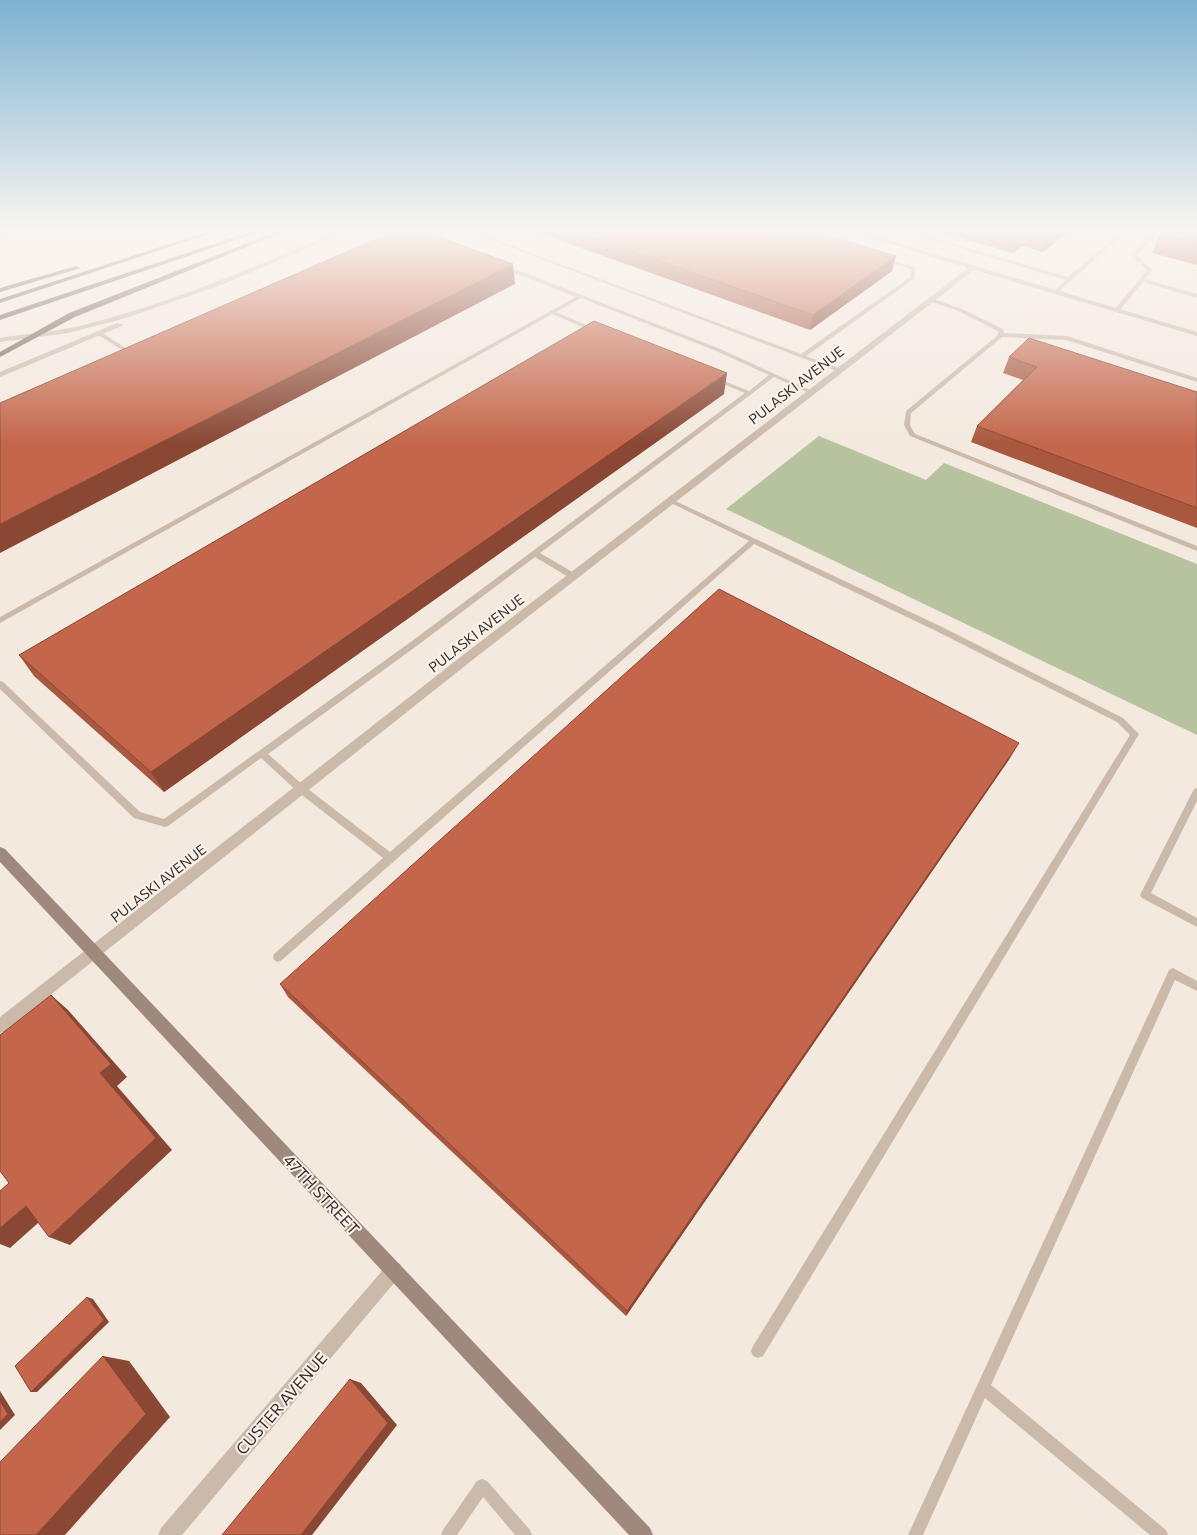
<svg xmlns="http://www.w3.org/2000/svg" width="1197" height="1535" font-family="Commissioner,sans-serif">
  <rect width="100%" height="100%" fill="#f3e9df"/>
  <polygon fill="#b7c29f" points="819,436 926,480 944,463 1197,564 1197,735 726,509"/>
  <g fill="none" stroke-linecap="round" stroke-linejoin="round">
    <g fill="#cbb9aa" fill-rule="evenodd">
      <polygon points="21,229 27,229 0,238 0,235"/>
      <polygon points="381,229 389,229 407,233 405,234 383,230"/>
      <polygon points="462,229 467,229 801,354 910,277 911,269 881,260 881,258 916,268 914,279 806,356 841,369 841,371 839,372"/>
      <polygon points="896,229 902,229 1068,277 1125,229 1129,229 1056,294 1053,292 1066,280"/>
      <polygon points="1158,229 1162,229 1136,255 1152,270 1145,279 1197,294 1197,298 1143,282 1119,311 1115,311 1115,309 1147,270 1131,255"/>
      <polygon points="500,265 504,265 718,348 814,392 809,393 774,377 540,553 576,574 576,578 570,578 535,557 418,645 268,754 304,786 390,852 749,541 669,502 669,500 671,499 940,626 1123,718 1139,734 763,1356 758,1358 753,1356 751,1351 753,1346 1130,735 1117,722 934,630 754,544 282,960 278,962 274,960 273,957 274,954 383,858 298,792 261,758 168,826 165,827 134,818 0,689 0,681 3,682 140,812 164,819 412,641 745,393 713,380 713,378 717,378 749,391 769,375 714,350 581,298 556,312 598,330 598,332 594,332 552,314 0,623 0,617 576,297 500,267"/>
      <polygon points="930,298 960,308 1003,329 1004,333 1067,336 1197,378 1197,382 1066,340 1002,337 911,413 910,425 915,434 1197,546 1197,551 910,436 904,425 906,411 998,335 998,331 956,310 928,301 927,300"/>
      <polygon points="100,332 102,333 137,355 132,356 98,335 97,334"/>
      <polygon points="1197,788 1197,801 1151,893 1197,918 1197,927 1142,898 1140,895 1194,789"/>
      <polygon points="1173,968 1197,981 1197,991 1175,980 991,1385 1166,1530 1168,1535 1150,1535 985,1398 923,1535 908,1535 1169,970"/>
      <polygon points="482,1479 487,1481 530,1530 532,1535 515,1535 483,1497 457,1535 441,1535 443,1530 477,1481"/>
    </g>
    <g fill="#cbb9aa" fill-rule="evenodd">
      <polygon points="842,229 851,229 1197,332 1197,336 974,270 480,654 5,1031 0,1033 0,1017 472,648 968,268"/>
      <polygon points="394,1261 400,1264 403,1270 400,1276 182,1535 158,1535 161,1528 388,1264"/>
    </g>
    <g fill="#cbb9aa" fill-rule="evenodd">
      <path d="M344,229H352L224,284L126,318L68,333L0,342V338C29,333 58,332 87,324C176,302 260,264 344,229Z"/>
      <polygon points="117,323 124,325 0,377 0,372"/>
    </g>
    <polygon fill="#9f887c" fill-rule="evenodd" points="0,847 5,849 650,1528 653,1535 629,1535 0,862"/>
    <g fill="#7a655b" fill-rule="evenodd">
      <polygon points="215,229 224,229 0,303 0,299"/>
      <polygon points="259,229 268,229 0,320 0,315"/>
      <polygon points="283,229 291,229 75,317 0,357 0,352 69,313"/>
      <polygon points="76,266 80,268 78,269 0,292 0,288"/>
    </g>
  </g>
  <g fill="#a95840">
    <polygon points="528,229 806,229 892,271 810,330"/>
    <polygon points="930,229 1072,229 1043,252 1022,246 1013,253"/>
    <polygon points="1197,229 1197,265 1152,253 1160,234"/>
    <polygon points="1009,357 1197,392 1197,528 971,442 977,426 1023,380 1003,373"/>
    <polygon points="724,394 164,792 34,676 19,655"/>
    <polygon points="1010,758 626,1316 288,997 280,984"/>
  </g>
  <g fill="#894734">
    <polygon points="1027,229 1028,229 1022,246 1013,253 1020,234"/>
    <polygon points="1056,229 1072,229 1043,252 1050,233"/>
    <polygon points="896,256 892,271 810,330 813,315"/>
    <polygon points="513,264 515,284 0,553 0,524"/>
    <polygon points="727,373 724,394 164,792 151,772"/>
    <polygon points="1019,743 1010,758 626,1316 627,1311"/>
    <polygon points="51,995 68,1010 127,1077 117,1086 172,1150 70,1245 49,1237 100,1073"/>
    <polygon points="26,1206 47,1215 10,1248 0,1244 0,1228"/>
    <polygon points="87,1297 93,1299 109,1322 37,1392 31,1392"/>
    <polygon points="103,1356 129,1361 170,1417 65,1535 36,1535"/>
    <polygon points="350,1379 361,1383 397,1425 312,1535 301,1535"/>
    <polygon points="0,1391 15,1415 0,1430"/>
  </g>
  <g fill="#c4664b" stroke="#894734">
    <polygon points="399,229 416,229 513,264 0,524 0,403"/>
    <polygon points="568,229 806,229 896,256 813,315"/>
    <polygon points="1002,229 1027,229 1020,234"/>
    <polygon points="1033,229 1056,229 1050,233"/>
    <polygon points="1166,229 1197,229 1197,243 1160,234"/>
    <polygon points="594,321 727,373 151,772 19,655"/>
    <polygon points="1029,338 1197,392 1197,508 977,426 1037,367 1009,357"/>
    <polygon points="719,589 1019,743 627,1311 280,984"/>
    <polygon points="51,995 111,1064 100,1073 156,1138 49,1237 26,1206 0,1228 0,1191 9,1183 0,1171 0,1035"/>
    <polygon points="87,1297 104,1320 31,1392 15,1366"/>
    <polygon points="103,1356 146,1414 36,1535 0,1535 0,1462"/>
    <polygon points="350,1379 388,1423 301,1535 222,1535"/>
    <polygon points="0,1401 8,1414 0,1422"/>
  </g>
  <linearGradient id="sky" x2="0" y2="1"><stop stop-color="#7db2d2"/><stop offset="0.52" stop-color="#faf5f1"/><stop offset="1" stop-color="#faf5f1" stop-opacity="0"/></linearGradient>
  <rect width="1197" height="444" fill="url(#sky)"/>
  <g text-anchor="middle" dominant-baseline="central" stroke-width="4" stroke-linejoin="round" paint-order="stroke">
    <g font-size="14" fill="#392e2a" stroke="#faf3eb">
      <text transform="translate(796 385) rotate(-38)">PULASKI AVENUE</text>
      <text transform="translate(476 633) rotate(-38)">PULASKI AVENUE</text>
      <text transform="translate(158 883) rotate(-38)">PULASKI AVENUE</text>
    </g>
    <g font-size="16" fill="#392e2a" stroke="#faf3eb">
      <text transform="translate(322 1194) rotate(47)">47TH STREET</text>
      <text transform="translate(281 1403) rotate(-49)">CUSTER AVENUE</text>
    </g>
  </g>
</svg>
